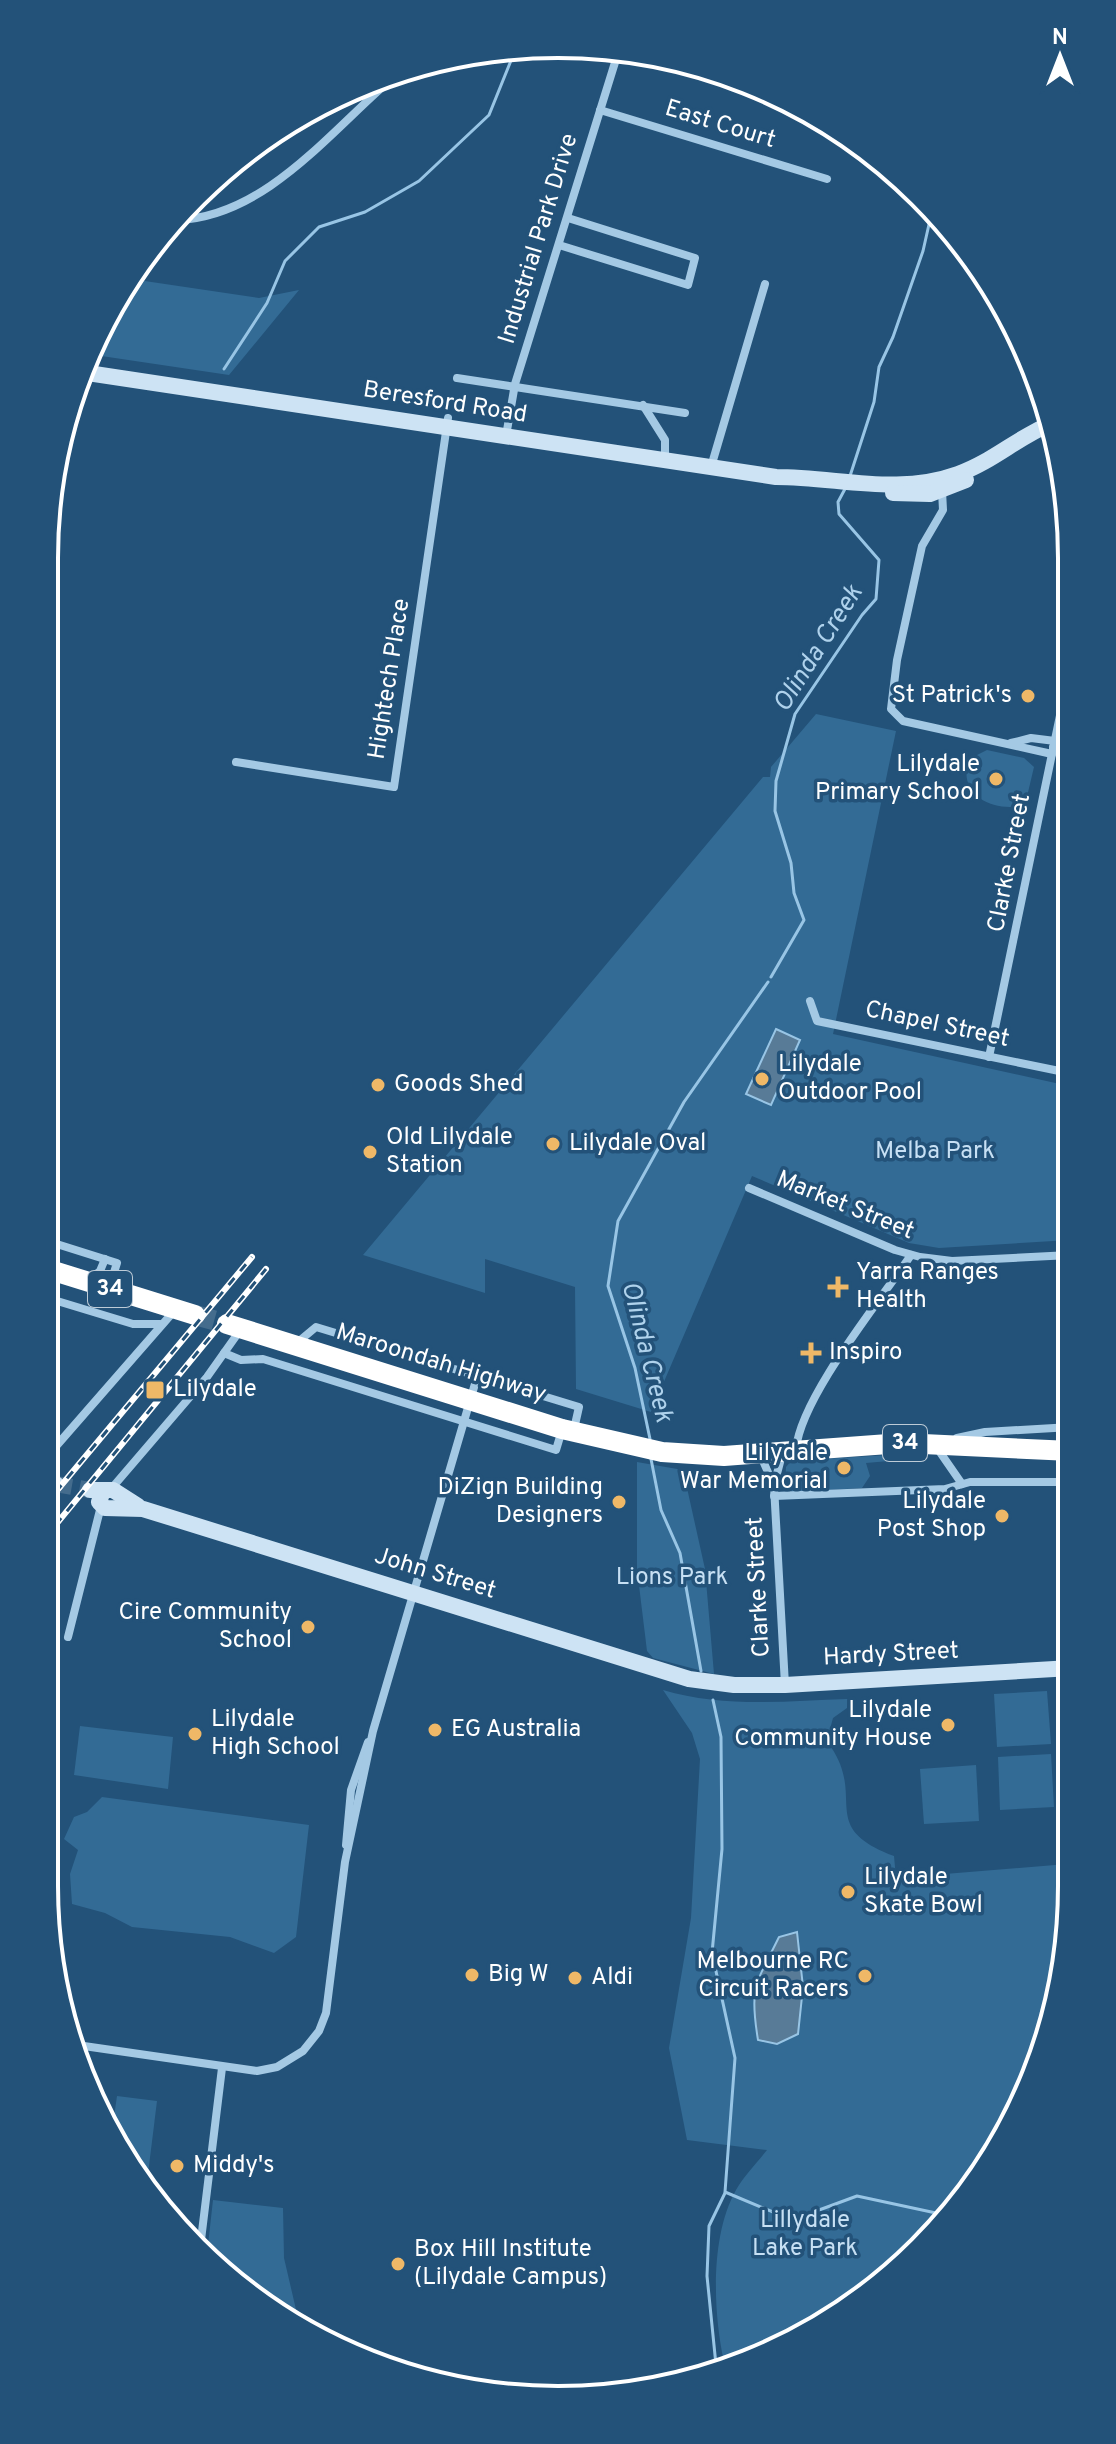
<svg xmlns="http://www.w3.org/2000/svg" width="1116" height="2444" font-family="Overpass,sans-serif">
  <rect width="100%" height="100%" fill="#235279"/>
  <g fill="#336b95">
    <polygon points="138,280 259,298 299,290 229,375 88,354"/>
    <polygon points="816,714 896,731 833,1034 1069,1086 1070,1240 939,1248 909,1243 752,1176 651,1412 576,1389 575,1287 485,1259 485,1293 363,1255 763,777 770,777 771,767"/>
    <path d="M987,750L1024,758L1034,767L1025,805C994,813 956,795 969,759Z"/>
    <polygon points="888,1455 889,1461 866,1463 870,1476 862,1488 793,1492 785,1484 786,1467 791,1461"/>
    <polygon points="637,1462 683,1470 705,1569 714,1674 653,1658 647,1651 637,1569"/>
    <path d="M663,1690C722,1708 787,1701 848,1699L847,1708L833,1718L830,1729L836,1742L831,1747C866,1799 817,1827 894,1856L896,1878L1067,1864L1072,1868V1886L1033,2082L944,2225L815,2331L724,2362C713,2312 710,2236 736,2190C744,2176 757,2163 767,2150L687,2140L669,2048L691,1918L700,1759L692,1733Z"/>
    <polygon points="1047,1691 1051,1744 997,1747 994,1694"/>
    <polygon points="80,1726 173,1737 168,1789 74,1775"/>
    <polygon points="1051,1754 1054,1807 1000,1810 998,1757"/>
    <polygon points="976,1765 979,1821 924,1824 920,1769"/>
    <polygon points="102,1797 309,1825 296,1937 274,1953 230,1937 132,1927 105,1913 72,1904 70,1874 78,1850 64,1839 74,1817 87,1812"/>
    <polygon points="117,2096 157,2101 147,2182 113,2124"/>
    <polygon points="213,2200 283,2208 284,2258 301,2331 207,2254"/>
  </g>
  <g fill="#587b97" stroke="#98c5e5" stroke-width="2">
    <polygon points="776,1029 800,1040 771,1105 746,1094"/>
    <path d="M797,1932L803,1987L798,2034L777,2044L758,2040C749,1986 756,1984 779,1937Z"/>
  </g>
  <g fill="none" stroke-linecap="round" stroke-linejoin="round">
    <g stroke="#98c5e5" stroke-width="3">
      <polyline points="224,369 267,303 285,261 319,227 365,212 419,181 489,115 514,53"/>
      <polyline points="850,476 874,402 879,367 893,337 923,251 932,211"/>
      <polyline points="771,977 804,920 794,893 791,863 775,811 776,781 795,714 862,615 876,599 879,560 839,514 838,502 846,487"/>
      <polyline points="650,1439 635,1368 608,1286 618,1221 684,1102 768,982"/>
      <polyline points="651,1459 661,1510 680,1553 701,1671"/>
      <polyline points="713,1700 721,1737 722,1849 712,1953 735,2058 725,2192 792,2220 857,2196 936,2213 946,2222"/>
      <polyline points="716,2365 707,2276 709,2226 725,2193"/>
    </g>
    <polyline stroke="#446c8d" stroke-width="16" stroke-dasharray="16 8" stroke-linecap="butt" points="56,1484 90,1490"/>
    <polyline stroke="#446c8d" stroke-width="20" stroke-dasharray="20 10" stroke-linecap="butt" points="195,1315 227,1324"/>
    <g stroke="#a4c9e4" stroke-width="8">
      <polyline points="600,110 827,179"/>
      <path d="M177,220C266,217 331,130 395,76"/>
      <polyline points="559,245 688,285 695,258 568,218"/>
      <polyline points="457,378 685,413"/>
      <polyline points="643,405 665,440 665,460"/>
      <polyline points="506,436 515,384 617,56"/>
      <polyline points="711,467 765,284"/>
      <polyline points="942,491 943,510 922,546 897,660 891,709 903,721 1052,754"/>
      <polyline points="1011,743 1031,738 1055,741"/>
      <polyline points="1053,747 1068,750"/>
      <polyline points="236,762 394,787 448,418"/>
      <polyline points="810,1001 817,1021 1069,1073"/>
      <polyline points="989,1057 1068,677"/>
      <polyline points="749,1188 895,1250 920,1257 952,1261 1070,1255"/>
      <polyline points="44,1240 117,1263 109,1288"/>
      <polyline points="90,1279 100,1271 105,1259"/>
      <polyline points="44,1297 133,1324 160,1324"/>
      <polyline points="298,1342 316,1327 579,1407 574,1429"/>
      <polyline points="224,1353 241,1360 263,1359 556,1450 562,1430"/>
      <polyline points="957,1438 985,1432 1071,1427"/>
      <polyline points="935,1445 962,1484"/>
      <path d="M796,1449C801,1397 880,1301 911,1255"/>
      <polyline points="51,1453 49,1475 53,1482"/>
      <polyline points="760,1454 774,1486 785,1685"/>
      <polyline points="44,1460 175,1310"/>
      <polyline points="774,1485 783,1451"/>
      <polyline points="111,1489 207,1377 241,1329"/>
      <polyline points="774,1496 945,1489 970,1482 1071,1482"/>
      <polyline points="68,1637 101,1506"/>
      <polyline points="346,1845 351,1790 368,1742"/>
      <polyline points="70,2044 257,2071 277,2067 303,2051 319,2031 326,2013 345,1862 373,1731 477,1377"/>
      <polyline points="200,2248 222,2068"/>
    </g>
    <g stroke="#cde3f4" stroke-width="16">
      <path d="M81,372L776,477C839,477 897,496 958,474C992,462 1017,438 1050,424"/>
      <polyline points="893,493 930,494 966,480"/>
      <polyline points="44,1480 56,1484"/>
      <polyline points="90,1490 113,1490 138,1506"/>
      <polyline points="103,1491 99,1502 105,1508 143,1509 689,1679 734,1685 785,1685 1071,1668"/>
    </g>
    <g stroke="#fff" stroke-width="20">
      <polyline points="44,1268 195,1315"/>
      <polyline points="227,1324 562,1429 662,1452 724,1456 902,1443 1071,1451"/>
    </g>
    <defs>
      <g id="rail">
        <polyline points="44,1506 252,1257"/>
        <polyline points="44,1539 266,1269"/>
      </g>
    </defs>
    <use href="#rail" stroke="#fff" stroke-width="6"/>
    <use href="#rail" stroke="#235279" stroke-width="3" stroke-dasharray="9" stroke-linecap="butt"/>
  </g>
  <g fill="#efb867" stroke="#235279" stroke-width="3">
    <circle cx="1028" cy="696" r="8"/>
    <circle cx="996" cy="779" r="8"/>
    <circle cx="762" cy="1079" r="8"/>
    <circle cx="378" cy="1085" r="8"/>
    <circle cx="553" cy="1144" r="8"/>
    <circle cx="370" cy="1152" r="8"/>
    <path d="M834 1275h8v8h8v8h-8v8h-8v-8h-8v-8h8z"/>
    <path d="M807 1341h8v8h8v8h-8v8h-8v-8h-8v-8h8z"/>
    <rect x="145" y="1380" width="20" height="20" rx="4"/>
    <circle cx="844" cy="1468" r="8"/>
    <circle cx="619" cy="1502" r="8"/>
    <circle cx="1002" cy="1516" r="8"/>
    <circle cx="308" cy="1627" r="8"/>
    <circle cx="948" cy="1725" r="8"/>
    <circle cx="435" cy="1730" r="8"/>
    <circle cx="195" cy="1734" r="8"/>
    <circle cx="848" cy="1892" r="8"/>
    <circle cx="472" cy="1975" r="8"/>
    <circle cx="865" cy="1976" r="8"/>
    <circle cx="575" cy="1978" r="8"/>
    <circle cx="177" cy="2166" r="8"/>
    <circle cx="398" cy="2264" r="8"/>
  </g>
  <g text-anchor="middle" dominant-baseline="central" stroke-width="7" stroke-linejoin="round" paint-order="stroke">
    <g fill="#235279" stroke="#bdcbd7" stroke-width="2">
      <rect x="88" y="1271" width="44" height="36" rx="6"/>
      <rect x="883" y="1425" width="44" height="36" rx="6"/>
    </g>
    <g font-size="22" font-weight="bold" fill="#fff">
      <text x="110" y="1289">34</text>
      <text x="905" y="1443">34</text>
    </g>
    <g font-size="24" fill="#fff" stroke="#235279">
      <text transform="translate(720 125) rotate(17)">East Court</text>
      <text transform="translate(539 239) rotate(-73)">Industrial Park Drive</text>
      <text transform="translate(445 403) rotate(9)">Beresford Road</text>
      <text transform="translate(390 679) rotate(-81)">Hightech Place</text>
      <text transform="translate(1010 863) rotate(-79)">Clarke Street</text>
      <text transform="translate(937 1025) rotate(12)">Chapel Street</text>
      <text transform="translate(845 1206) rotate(22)">Market Street</text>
      <text transform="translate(441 1364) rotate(17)">Maroondah Highway</text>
      <text transform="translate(435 1574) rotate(17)">John Street</text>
      <text transform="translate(759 1587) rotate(-93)">Clarke Street</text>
      <text transform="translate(891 1655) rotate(-3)">Hardy Street</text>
    </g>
    <g font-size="24" fill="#fff" stroke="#235279" text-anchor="start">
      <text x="1012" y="696" text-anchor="end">St Patrick's</text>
      <text x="980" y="765" text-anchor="end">Lilydale<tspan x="980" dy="28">Primary School</tspan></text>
      <text x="778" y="1065">Lilydale<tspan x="778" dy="28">Outdoor Pool</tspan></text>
      <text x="394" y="1085">Goods Shed</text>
      <text x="386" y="1138">Old Lilydale<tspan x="386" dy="28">Station</tspan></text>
      <text x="569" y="1144">Lilydale Oval</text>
      <text x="856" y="1273">Yarra Ranges<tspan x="856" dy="28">Health</tspan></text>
      <text x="829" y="1353">Inspiro</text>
      <text x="173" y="1390">Lilydale</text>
      <text x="828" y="1454" text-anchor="end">Lilydale<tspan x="828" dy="28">War Memorial</tspan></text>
      <text x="603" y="1488" text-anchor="end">DiZign Building<tspan x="603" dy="28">Designers</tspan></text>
      <text x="986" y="1502" text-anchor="end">Lilydale<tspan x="986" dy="28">Post Shop</tspan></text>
      <text x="292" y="1613" text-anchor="end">Cire Community<tspan x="292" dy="28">School</tspan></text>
      <text x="932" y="1711" text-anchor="end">Lilydale<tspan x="932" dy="28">Community House</tspan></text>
      <text x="211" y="1720">Lilydale<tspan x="211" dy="28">High School</tspan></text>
      <text x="451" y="1730">EG Australia</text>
      <text x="864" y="1878">Lilydale<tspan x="864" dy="28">Skate Bowl</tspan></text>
      <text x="849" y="1962" text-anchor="end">Melbourne RC<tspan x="849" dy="28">Circuit Racers</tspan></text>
      <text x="488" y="1975">Big W</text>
      <text x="591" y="1978">Aldi</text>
      <text x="193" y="2166">Middy's</text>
      <text x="414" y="2250">Box Hill Institute<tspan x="414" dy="28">(Lilydale Campus)</tspan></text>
    </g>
    <g font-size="24" fill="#c7e0f4" stroke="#235279">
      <text x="935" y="1152">Melba Park</text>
      <text x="672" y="1578">Lions Park</text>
      <text x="805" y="2221">Lillydale<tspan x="805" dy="28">Lake Park</tspan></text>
    </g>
    <g font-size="26" font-style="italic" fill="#afd2ec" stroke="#235279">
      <text transform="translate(819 649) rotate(-58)">Olinda Creek</text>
      <text transform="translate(646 1352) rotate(76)">Olinda Creek</text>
    </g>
  </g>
  <path d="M0 0H1116V2444H0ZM558 58H558A500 500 0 0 1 1058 558V1886A500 500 0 0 1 558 2386H558A500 500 0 0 1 58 1886V558A500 500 0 0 1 558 58Z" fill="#235279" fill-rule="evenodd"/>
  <path fill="none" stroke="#fff" stroke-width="4" d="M558 58H558A500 500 0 0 1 1058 558V1886A500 500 0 0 1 558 2386H558A500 500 0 0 1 58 1886V558A500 500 0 0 1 558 58Z"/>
  <g transform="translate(1060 56)" stroke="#235279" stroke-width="6" paint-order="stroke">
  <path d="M0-6L14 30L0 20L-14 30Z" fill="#ffffff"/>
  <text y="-12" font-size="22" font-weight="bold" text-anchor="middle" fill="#ffffff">N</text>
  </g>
</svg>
